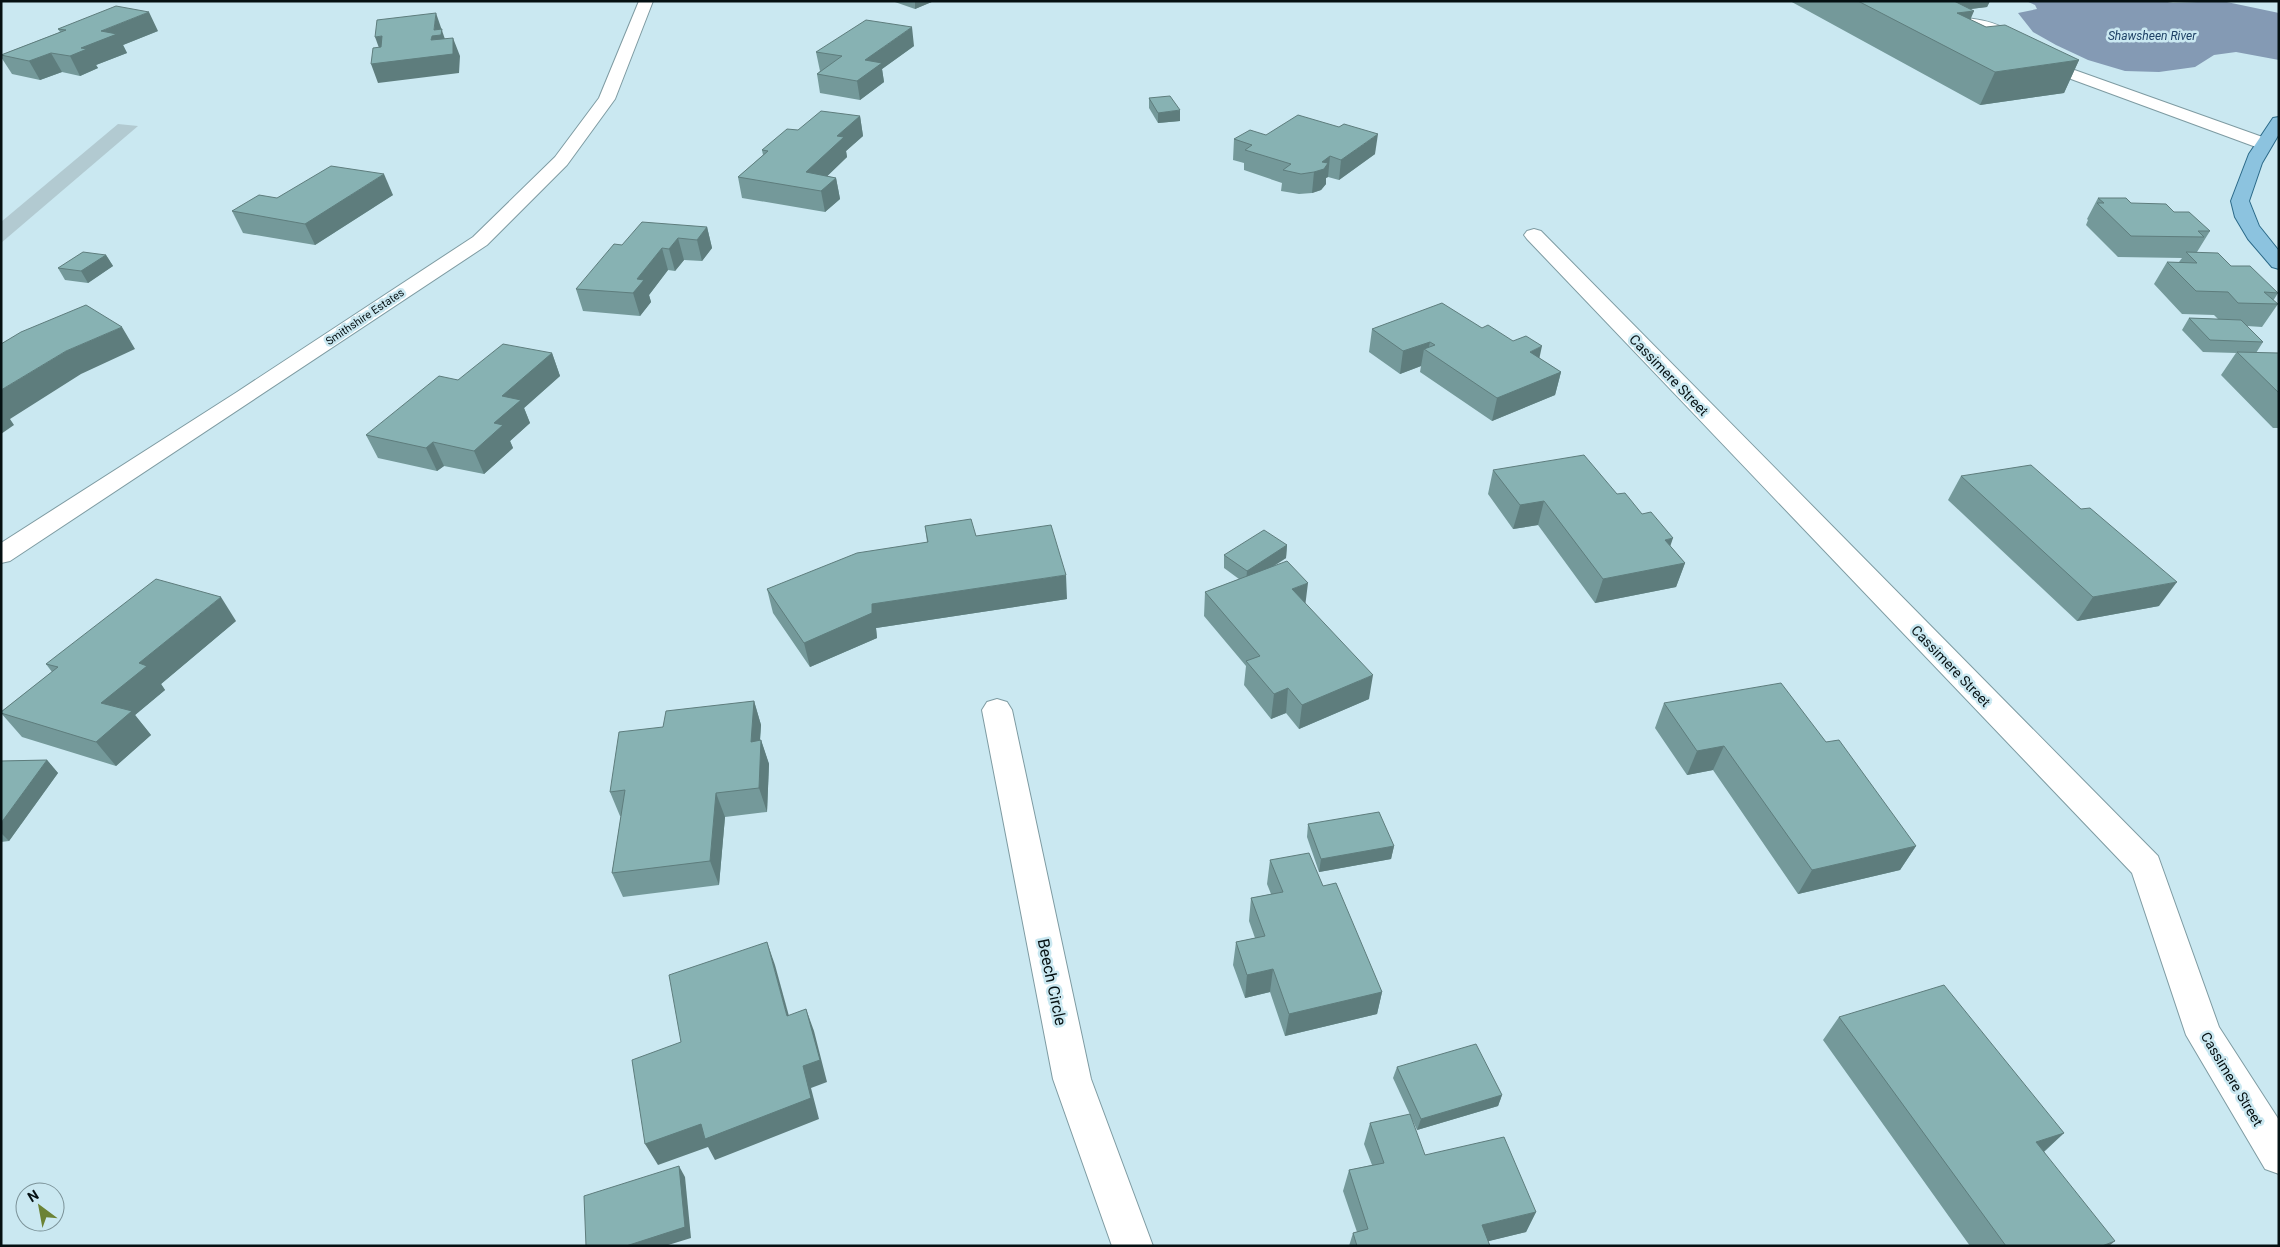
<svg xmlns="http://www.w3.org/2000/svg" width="2280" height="1247" font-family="Roboto,sans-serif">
  <rect width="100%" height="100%" fill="#cae8f1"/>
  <polygon fill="#b2cad1" points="118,124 138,126 1,243 1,222"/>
  <polygon fill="#849ab4" points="2026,1 2162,1 2173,3 2222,1 2279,13 2279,60 2236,52 2214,55 2195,67 2159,72 2125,71 2088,60 2056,45 2033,32 2018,13 2037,9 2035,5"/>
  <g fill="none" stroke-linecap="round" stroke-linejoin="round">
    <defs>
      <g id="minor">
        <polygon points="639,1 653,1 615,99 567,165 487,245 10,561 1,563 1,543 237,392 473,237 555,157 599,98"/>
        <path d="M1939,17C1970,17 1996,19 2021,38L2024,50L2021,53H2011L2008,42L1993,32L1980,27L1934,24L1932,21Z"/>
        <polygon points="2038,57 2268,139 2271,143 2268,147 2256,147 2033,65 2030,62 2033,59"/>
        <polygon points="1534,229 1541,231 2158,856 2219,1027 2279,1120 2279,1174 2265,1169 2186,1035 2132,873 1527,239 1524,235 1527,231"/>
        <polygon points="997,699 1007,702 1012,710 1091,1079 1153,1246 1112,1246 1053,1079 982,710 987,702"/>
      </g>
      <polygon id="major" points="2279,117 2279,134 2262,163 2249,201 2259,226 2279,251 2279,269 2272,267 2248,239 2235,217 2231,201 2249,154 2273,118"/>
    </defs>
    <use href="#minor" stroke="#7e9ba2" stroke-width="2"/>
    <use href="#major" stroke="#2b6a89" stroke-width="2"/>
    <use href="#minor" fill="#fff" fill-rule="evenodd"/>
    <use href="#major" fill="#8cc3df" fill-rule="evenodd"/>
  </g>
  <g fill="#74999a">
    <polygon points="892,1 934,1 915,9"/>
    <polygon points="1790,1 1990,1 1987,7 1970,9 1971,20 1986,27 2079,60 2064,93 1980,105"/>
    <polygon points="58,29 158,31 123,45 127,53 96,65 98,68 80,76 62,72 40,80 12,74 1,57 1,55 60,32"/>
    <polygon points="914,46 882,69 884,82 860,100 820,93 817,74 820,71 816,52"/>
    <polygon points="1149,98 1180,121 1158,123 1149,108"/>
    <polygon points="860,116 863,136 846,151 847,157 827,176 836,178 840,199 825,212 742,198 738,177 763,155 762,150 798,130"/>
    <polygon points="1266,135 1375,154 1339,180 1328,177 1326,178 1326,184 1321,190 1312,193 1299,194 1281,191 1282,183 1244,170 1244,163 1233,160 1234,139"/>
    <polygon points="393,195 315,245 243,233 232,211 277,198"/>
    <polygon points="2098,198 2174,212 2210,231 2197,252 2231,266 2278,293 2273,301 2278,304 2262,327 2247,326 2263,342 2256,353 2279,353 2279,428 2273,428 2221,375 2236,353 2203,352 2182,330 2189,318 2218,319 2214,315 2182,314 2154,284 2167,262 2179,262 2182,258 2118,257 2086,225 2088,220 2087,219"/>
    <polygon points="707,227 712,248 702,261 684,260 675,271 668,270 649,295 651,302 640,316 583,311 576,289 622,245"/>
    <polygon points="106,255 113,266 88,283 65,280 58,268"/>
    <polygon points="1482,328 1539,358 1561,372 1555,395 1492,421 1420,372 1421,366 1400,374 1369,352 1372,329"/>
    <polygon points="552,353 560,376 524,408 530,423 510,441 513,448 484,474 444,466 437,471 378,458 366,435 458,380"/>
    <polygon points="1493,470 1617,494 1642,514 1685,563 1676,587 1595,603 1538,525 1513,529 1488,494"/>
    <polygon points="1961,476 2159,606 2077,621 1948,500"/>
    <polygon points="925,526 976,536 1067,599 876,628 877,638 810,667 773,613 767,589 927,542"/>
    <polygon points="1287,545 1286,558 1274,566 1305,603 1369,699 1299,729 1286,713 1271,719 1244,685 1246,666 1204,616 1205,592 1239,579 1224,568 1224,555"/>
    <polygon points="236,621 161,684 165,690 135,715 151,735 116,766 22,737 1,713 1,712 52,672 46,664"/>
    <polygon points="754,701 761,725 760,741 761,740 769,764 767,812 725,817 719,885 623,897 612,873 621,816 620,816 610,792 663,727"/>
    <polygon points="1664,703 1826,742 1916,846 1900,870 1798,894 1713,770 1687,775 1655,728"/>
    <polygon points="47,760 58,773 9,841 1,842 1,761"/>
    <polygon points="1308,824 1394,846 1391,859 1319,872 1307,837"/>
    <polygon points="1270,860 1323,886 1382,992 1377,1014 1285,1036 1270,992 1245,998 1233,965 1236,942 1255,938 1249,921 1251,898 1271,894 1267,884"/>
    <polygon points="1839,1017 2064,1133 2044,1152 2109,1246 1970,1246 1823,1040"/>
    <polygon points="1397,1067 1502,1095 1498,1106 1417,1130 1393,1078"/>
    <polygon points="1370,1123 1425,1155 1536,1212 1526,1232 1488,1241 1490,1246 1349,1246 1353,1233 1357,1232 1343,1191 1349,1170 1372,1165 1364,1144"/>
  </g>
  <g fill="#5e7d7d">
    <polygon points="915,1 934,1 915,9"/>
    <polygon points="1936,1 1990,1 1987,7 1931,14"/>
    <polygon points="1974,11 1961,42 1957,13"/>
    <polygon points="149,12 158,31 123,45 127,53 96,65 98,68 80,76 70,56 101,31"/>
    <polygon points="436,13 448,48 453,38 460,56 459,73 378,83 371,64 431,40 432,36 434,30"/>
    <polygon points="912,27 914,46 882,69 884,82 860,100 857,81 865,60"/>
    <polygon points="382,36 382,56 375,37"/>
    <polygon points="51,53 62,72 40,80 29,61"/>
    <polygon points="2079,60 2064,93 1980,105 1995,72"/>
    <polygon points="1180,110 1180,121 1158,123 1158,113"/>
    <polygon points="860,116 863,136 846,151 847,157 813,190 806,172 837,136"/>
    <polygon points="1378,134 1375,154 1339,180 1341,160"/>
    <polygon points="1330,156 1328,177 1326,178 1326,184 1321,190 1312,193 1314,172 1322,162"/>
    <polygon points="384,174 393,195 315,245 305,224"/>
    <polygon points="836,178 840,199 825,212 821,191"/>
    <polygon points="707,227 712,248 702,261 697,240"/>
    <polygon points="678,238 684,260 675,271 669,249"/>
    <polygon points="662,248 668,270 649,295 651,302 640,316 633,293 637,279"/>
    <polygon points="106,255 113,266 88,283 81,271"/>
    <polygon points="122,327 135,349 81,374 10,419 14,425 1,434 1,390 66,351"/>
    <polygon points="1430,342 1428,351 1424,349 1421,366 1400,374 1403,351"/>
    <polygon points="1542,346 1537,369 1530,352"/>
    <polygon points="552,353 560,376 524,408 530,423 510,441 513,448 484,474 474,451 502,396"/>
    <polygon points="1561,372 1555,395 1492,421 1497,398"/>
    <polygon points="433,442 444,466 437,471 426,448"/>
    <polygon points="1544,501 1538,525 1513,529 1520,505"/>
    <polygon points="1673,538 1665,562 1665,540"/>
    <polygon points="1287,545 1286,558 1246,583 1247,571"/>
    <polygon points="1685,563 1676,587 1595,603 1603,579"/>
    <polygon points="1066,575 1067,599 876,628 877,638 810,667 804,643 872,604"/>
    <polygon points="2177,582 2159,606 2077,621 2093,597"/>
    <polygon points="1308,583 1305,607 1292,589"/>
    <polygon points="221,597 236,621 161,684 165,690 135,715 151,735 116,766 96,742 101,703 139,663"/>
    <polygon points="1373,675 1369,699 1299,729 1302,705"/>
    <polygon points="1288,688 1286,713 1271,719 1274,694"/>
    <polygon points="754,701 761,725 758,766 751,742"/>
    <polygon points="761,740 769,764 767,812 759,788"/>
    <polygon points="1724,746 1713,770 1687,775 1697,751"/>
    <polygon points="47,760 58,773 9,841 1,833 1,823"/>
    <polygon points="716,793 725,817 719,885 710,861"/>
    <polygon points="1394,846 1391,859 1319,872 1321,859"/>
    <polygon points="1916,846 1900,870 1798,894 1812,870"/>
    <polygon points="767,942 775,965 795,1038 787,1016"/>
    <polygon points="1273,969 1270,992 1245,998 1247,975"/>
    <polygon points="1382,992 1377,1014 1285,1036 1289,1014"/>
    <polygon points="806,1009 814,1031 827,1082 811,1088 819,1119 715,1160 708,1147 658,1165 645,1144"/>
    <polygon points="1502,1095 1498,1106 1417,1130 1421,1119"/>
    <polygon points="2064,1133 2041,1154 2036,1142"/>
    <polygon points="679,1166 685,1177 691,1238 665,1246 626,1246"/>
    <polygon points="1536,1212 1526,1232 1473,1245 1482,1225"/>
    <polygon points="2115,1241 2109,1246 2102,1246"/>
  </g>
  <g fill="#87b2b3" stroke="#5e7d7d">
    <polygon points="1858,1 1954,1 1974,11 1957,13 1986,27 2005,25 2079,60 1995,72"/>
    <polygon points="116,6 149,12 101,31 117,34 81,48 87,49 70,56 51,53 29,61 1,55 66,30 58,29"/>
    <polygon points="436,13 434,30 442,29 441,35 432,36 431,40 453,38 453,54 371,64 373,48 381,47 382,36 375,37 377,20"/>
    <polygon points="866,20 912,27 865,60 882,63 857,81 817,74 842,56 816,52"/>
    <polygon points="1170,96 1180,110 1158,113 1149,98"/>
    <polygon points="821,111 860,116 837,136 844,137 806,172 836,178 821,191 738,177 768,151 762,150 787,129 798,130"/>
    <polygon points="1298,115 1339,127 1344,124 1378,134 1341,160 1330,156 1322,162 1328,163 1324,169 1314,172 1301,174 1283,170 1291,164 1245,150 1252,145 1234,139 1250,130 1266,135"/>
    <polygon points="331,166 384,174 305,224 232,211 259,195 277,198"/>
    <polygon points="2098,198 2126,198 2131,203 2166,204 2174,212 2189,212 2210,231 2198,231 2204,237 2131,236 2097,203 2104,203"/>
    <polygon points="642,222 707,227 697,240 678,238 669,249 662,248 637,279 644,280 633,293 576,289 614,244 622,245"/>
    <polygon points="83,252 106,255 81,271 58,268"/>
    <polygon points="2186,252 2218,253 2231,266 2250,266 2278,293 2264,292 2278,304 2238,303 2228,292 2196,291 2167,262 2197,263"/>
    <polygon points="1442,303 1482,328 1488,325 1513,341 1526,336 1542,346 1530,352 1561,372 1497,398 1424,349 1435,345 1430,342 1403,351 1372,329"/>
    <polygon points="86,305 122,327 66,351 1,390 1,344 21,332"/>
    <polygon points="2189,318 2241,320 2263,342 2210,340"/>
    <polygon points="503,344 552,353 502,396 521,400 494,423 503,425 474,451 433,442 426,448 366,435 439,376 458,380"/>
    <polygon points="2237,352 2279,353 2279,393"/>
    <polygon points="1584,455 1617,494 1625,493 1642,514 1651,512 1673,538 1665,540 1685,563 1603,579 1544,501 1520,505 1493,470"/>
    <polygon points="2031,465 2081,509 2090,508 2177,582 2093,597 1961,476"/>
    <polygon points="971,519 976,536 1051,525 1066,575 872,604 872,613 804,643 767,589 857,553 928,542 925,526"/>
    <polygon points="1264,530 1287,545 1247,571 1224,555"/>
    <polygon points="1287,561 1308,583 1292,589 1373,675 1302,705 1288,688 1274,694 1246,661 1260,656 1205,592"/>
    <polygon points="156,579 221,597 139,663 147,666 101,703 132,711 96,742 1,713 1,712 58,667 46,664"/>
    <polygon points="1781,683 1826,742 1839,740 1916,846 1812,870 1724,746 1697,751 1664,703"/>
    <polygon points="754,701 751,742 761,740 759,788 716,793 710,861 612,873 625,790 610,792 619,732 663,727 666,711"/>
    <polygon points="47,760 1,823 1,761"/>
    <polygon points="1379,812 1394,846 1321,859 1308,824"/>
    <polygon points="1309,853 1323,886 1336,883 1382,992 1289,1014 1273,969 1247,975 1236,942 1265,936 1251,898 1283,892 1270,860"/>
    <polygon points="767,942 787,1016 806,1009 820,1060 803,1066 811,1098 705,1139 701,1124 645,1144 632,1060 681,1042 669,975"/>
    <polygon points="1944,985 2064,1133 2036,1142 2115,1241 2102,1246 2006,1246 1839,1017"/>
    <polygon points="1476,1044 1502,1095 1421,1119 1397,1067"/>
    <polygon points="1410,1114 1425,1155 1504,1137 1536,1212 1482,1225 1490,1246 1357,1246 1353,1233 1368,1229 1349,1170 1384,1163 1370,1123"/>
    <polygon points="679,1166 685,1227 626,1246 586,1246 584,1196"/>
  </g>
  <g text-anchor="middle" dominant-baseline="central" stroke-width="5" stroke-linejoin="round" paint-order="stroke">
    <g font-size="11" fill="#051012" stroke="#cae8f1">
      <text transform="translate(365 317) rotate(-34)">Smithshire Estates</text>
    </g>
    <g font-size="12" font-style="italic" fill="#1d4065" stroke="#cae8f1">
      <text x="2152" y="36">Shawsheen River</text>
    </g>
    <g font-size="14" fill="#051012" stroke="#cae8f1">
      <text transform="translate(1669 375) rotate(46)">Cassimere Street</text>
      <text transform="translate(1951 666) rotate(46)">Cassimere Street</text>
      <text transform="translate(2232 1079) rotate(59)">Cassimere Street</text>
    </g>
    <g font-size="16" fill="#051012" stroke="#cae8f1">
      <text transform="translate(1052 982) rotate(78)">Beech Circle</text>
    </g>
  </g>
  <rect width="2280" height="1247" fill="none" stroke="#051012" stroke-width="5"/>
  <g transform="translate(40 1207) rotate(328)"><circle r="24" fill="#cae8f1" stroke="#7b9298"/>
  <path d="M0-4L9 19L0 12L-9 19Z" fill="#6b8335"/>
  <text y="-8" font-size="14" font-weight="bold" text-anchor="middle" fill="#051012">N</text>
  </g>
</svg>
